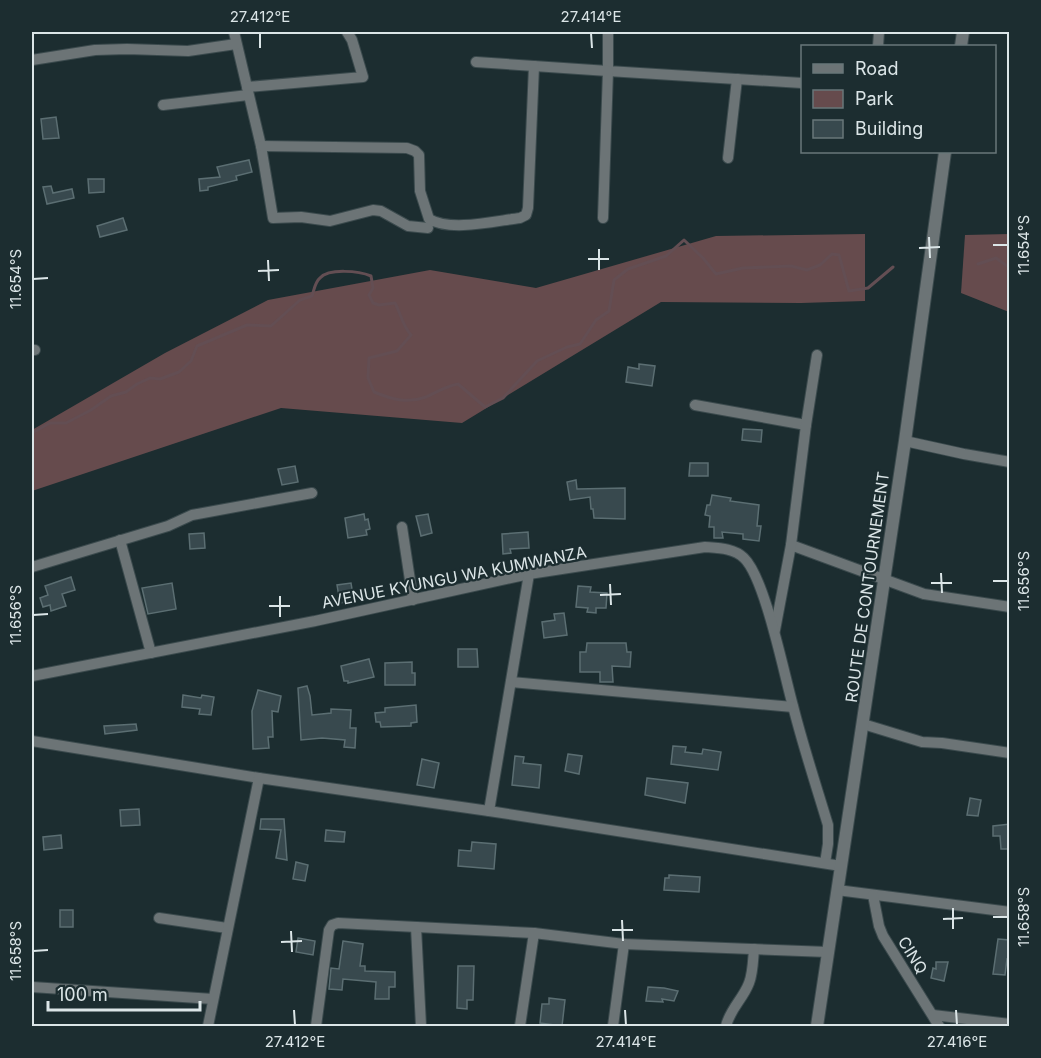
<svg xmlns="http://www.w3.org/2000/svg" width="1041" height="1058" font-family="Inter,sans-serif">
  <rect width="100%" height="100%" fill="#1c2d30"/>
  <g fill="#664b4d">
    <polygon points="865,234 865,301 801,303 661,302 462,423 281,408 32,491 32,430 165,353 268,300 430,270 536,288 716,236"/>
    <polygon points="1009,234 1010,234 1009,312 961,293 965,235"/>
  </g>
  <g fill="none" stroke-linecap="round" stroke-linejoin="round">
    <g stroke="#634e53" stroke-width="3">
      <polyline points="978,264 996,258 1010,268"/>
      <path d="M32,433L50,423H66L91,410L111,396L126,392L137,384L150,378L160,379L179,372L191,361L197,346L247,325L271,326L300,300L312,296C314,290 315,282 320,278C329,268 359,271 371,276L373,288L369,295L373,303L379,305L395,303C401,314 402,325 411,335L397,351L369,358L368,378L374,392C391,399 407,404 426,397C437,392 446,386 458,384L485,407L503,398L537,361L567,347L580,344L596,320L609,311L614,280L628,269L666,256L684,240L703,258L716,274L743,268L791,266L807,270L820,265L832,254L839,255L849,291L868,288L893,267"/>
    </g>
  </g>
  <g fill="#38494e" stroke="#5b6e72" stroke-width="1.5">
    <polygon points="56,117 59,138 43,139 41,119"/>
    <polygon points="249,160 252,172 236,176 237,180 208,187 208,190 200,191 199,179 220,177 217,167"/>
    <polygon points="88,179 104,179 104,192 89,193"/>
    <polygon points="51,186 53,193 72,189 74,198 47,204 43,187"/>
    <polygon points="123,218 127,230 100,237 97,226"/>
    <polygon points="639,364 655,366 652,386 626,382 628,367 639,369"/>
    <polygon points="743,429 762,430 761,442 742,440"/>
    <polygon points="690,463 708,463 708,476 689,476"/>
    <polygon points="295,466 298,482 282,485 278,469"/>
    <polygon points="576,480 577,489 625,488 625,519 594,518 593,509 591,509 590,497 570,500 567,482"/>
    <polygon points="712,495 731,498 730,501 759,505 757,526 761,526 759,541 743,539 743,534 722,532 723,538 714,538 714,527 709,527 710,516 705,515 707,505 710,505"/>
    <polygon points="364,514 365,520 368,519 370,529 366,530 367,535 348,538 345,518"/>
    <polygon points="428,514 432,533 421,536 416,516"/>
    <polygon points="528,532 529,548 510,549 511,553 503,554 502,534"/>
    <polygon points="204,533 205,548 190,549 189,534"/>
    <polygon points="71,577 75,590 62,594 66,606 51,611 50,605 43,607 40,598 48,595 45,586"/>
    <polygon points="172,583 176,609 148,614 142,588"/>
    <polygon points="351,583 354,601 340,603 337,585"/>
    <polygon points="578,586 591,587 590,592 607,593 606,608 596,608 596,613 587,612 588,608 576,607"/>
    <polygon points="564,613 567,635 544,638 542,622 555,620 554,614"/>
    <polygon points="587,643 626,643 627,652 631,652 630,667 612,666 613,682 600,682 600,672 580,672 580,652 586,652"/>
    <polygon points="458,649 477,649 478,667 458,667"/>
    <polygon points="369,659 374,677 348,683 348,681 344,681 341,666"/>
    <polygon points="412,662 412,673 415,673 415,685 385,685 385,663"/>
    <polygon points="307,686 310,696 312,715 331,713 331,709 351,710 350,728 356,728 355,748 344,747 345,740 322,738 301,740 298,688"/>
    <polygon points="258,690 281,696 278,712 272,711 273,737 268,737 269,748 253,749 252,711"/>
    <polygon points="183,695 201,698 202,695 214,697 211,715 199,714 200,709 182,707"/>
    <polygon points="416,705 417,722 411,723 411,726 381,727 380,722 376,722 375,713 385,712 385,708"/>
    <polygon points="136,724 137,730 105,734 104,726"/>
    <polygon points="673,746 686,747 685,752 702,754 703,749 721,752 718,770 671,764"/>
    <polygon points="568,754 582,756 579,774 565,771"/>
    <polygon points="515,756 524,757 523,763 541,765 539,788 512,785"/>
    <polygon points="422,759 439,763 434,788 417,785"/>
    <polygon points="647,778 688,783 685,803 645,795"/>
    <polygon points="970,798 981,800 978,816 967,815"/>
    <polygon points="139,809 140,825 121,826 120,810"/>
    <polygon points="261,819 284,819 287,860 276,858 281,830 260,829"/>
    <polygon points="1010,824 1010,849 1001,849 1000,836 993,836 993,826"/>
    <polygon points="326,830 345,832 344,842 325,841"/>
    <polygon points="61,835 62,848 44,850 43,837"/>
    <polygon points="472,842 496,844 494,869 458,866 459,850 471,851"/>
    <polygon points="296,862 308,865 305,881 293,879"/>
    <polygon points="669,875 700,877 699,892 664,890 665,878 669,878"/>
    <rect x="60" y="910" width="13" height="17"/>
    <polygon points="298,938 315,941 313,955 296,952"/>
    <polygon points="998,939 1010,940 1010,960 1007,959 1005,975 993,974"/>
    <polygon points="343,941 363,944 360,966 365,966 365,971 395,972 395,987 389,987 389,999 375,999 376,982 343,979 342,990 329,989 331,968 339,969"/>
    <polygon points="936,962 948,962 944,981 931,978 933,968 936,969"/>
    <polygon points="458,966 474,966 473,1000 467,1000 467,1009 457,1008"/>
    <polygon points="648,987 664,988 678,991 674,1001 662,999 663,1002 646,1001"/>
    <polygon points="549,998 565,1000 562,1026 540,1023 542,1004 549,1004"/>
  </g>
  <g fill="none" stroke-linecap="round" stroke-linejoin="round">
    <defs>
      <g id="minor">
        <polyline points="234,32 261,146 273,218 301,217 330,221 373,210 381,211 408,226 428,228"/>
        <polyline points="608,32 608,71 802,83"/>
        <polyline points="878,46 879,32"/>
        <polyline points="32,60 95,50 127,49 188,51 236,44"/>
        <polyline points="476,62 608,71 603,218"/>
        <polyline points="247,87 363,77 352,40 347,32"/>
        <polyline points="163,105 248,95"/>
        <path d="M261,146L407,148L415,151L419,155L420,191L429,219C451,232 495,221 520,218L526,215L528,208L534,66"/>
        <polyline points="728,158 737,79"/>
        <polyline points="32,350 35,350"/>
        <polyline points="695,405 806,425"/>
        <polyline points="905,441 964,454 1010,462"/>
        <polyline points="402,527 413,600"/>
        <polyline points="120,540 151,653"/>
        <polyline points="791,545 924,594 1010,607"/>
        <polyline points="32,567 168,526 192,515 312,493"/>
        <polyline points="775,630 791,545 806,425 817,355"/>
        <path d="M32,676L315,621L529,574L705,547C718,548 734,548 744,558C765,578 784,674 793,706C803,746 816,785 828,825V844L825,863"/>
        <polyline points="511,682 793,707"/>
        <polyline points="863,724 922,742 942,743 1010,753"/>
        <polyline points="32,741 259,778"/>
        <polyline points="489,811 841,866"/>
        <polyline points="837,890 1010,912"/>
        <polyline points="873,895 879,926 883,936 939,1026"/>
        <polyline points="159,918 227,928"/>
        <polyline points="416,927 421,1026"/>
        <polyline points="32,987 213,999"/>
        <polyline points="933,1015 1010,1024"/>
        <polyline points="208,1026 259,778 489,811 529,574"/>
        <polyline points="316,1026 329,930 332,925 338,923 534,933"/>
        <polyline points="520,1026 534,933 624,944 828,952"/>
        <polyline points="613,1026 624,944"/>
        <path d="M726,1026C730,1009 743,999 749,983C753,973 753,960 754,949"/>
      </g>
      <g id="tertiary">
        <polyline points="961,46 963,32"/>
        <polyline points="817,1026 905,441 945,152"/>
      </g>
    </defs>
    <use href="#minor" stroke="#3b4a4d" stroke-width="12"/>
    <use href="#tertiary" stroke="#3b4a4d" stroke-width="14"/>
    <use href="#minor" stroke="#6c7476" stroke-width="10"/>
    <use href="#tertiary" stroke="#6c7476" stroke-width="12"/>
  </g>
  <path fill="none" stroke="#dbe5e7" stroke-width="2" d="M260,33V48M591,33L592,48M929,237L930,258M993,245H1008M919,248L940,247M599,249V270M588,259H609M268,260L269,281M258,271L279,270M33,279L48,278M941,573L942,593M993,581H1008M931,583H952M610,584L611,605M600,595L621,594M280,596V617M269,606H290M33,615L48,614M953,908V929M993,917H1008M943,919L963,918M622,920L623,941M612,930H633M291,931L292,952M281,942L302,941M33,951L48,950M294,1010L295,1025M625,1010L626,1025M956,1010L957,1025"/>
  <g text-anchor="middle" dominant-baseline="central" stroke-width="4.5" stroke-linejoin="round" paint-order="stroke">
    <g font-size="16" fill="#dbe5e7" stroke="#1c2d30">
      <text transform="translate(454 577) rotate(-11)">AVENUE KYUNGU WA KUMWANZA</text>
      <text transform="translate(867 587) rotate(-82)">ROUTE DE CONTOURNEMENT</text>
      <text transform="translate(913 955) rotate(58)">CINQ</text>
    </g>
  </g>
  <rect width="1041" height="1058" fill="none" stroke="#1c2d30" stroke-width="66"/>
  <rect x="801" y="45" width="195" height="108" fill="#1c2d30" stroke="#687779" stroke-width="1.5"/>
  <rect x="813" y="64" width="30" height="9" fill="#6c7476" stroke="#687779" stroke-width="1.5"/>
  <text x="855" y="75" font-size="18" fill="#dbe5e7">Road</text>
  <rect x="813" y="90" width="30" height="18" fill="#664b4d" stroke="#687779" stroke-width="1.5"/>
  <text x="855" y="105" font-size="18" fill="#dbe5e7">Park</text>
  <rect x="813" y="120" width="30" height="18" fill="#38494e" stroke="#687779" stroke-width="1.5"/>
  <text x="855" y="135" font-size="18" fill="#dbe5e7">Building</text>
  <path d="M48 1001v9h152v-9" fill="none" stroke="#dbe5e7" stroke-width="3"/>
  <text x="57" y="1001" font-size="18" fill="#dbe5e7" stroke="#1c2d30" stroke-width="4.5" paint-order="stroke">100 m</text>
  <rect x="33" y="33" width="975" height="992" fill="none" stroke="#dbe5e7" stroke-width="2"/>
  <g font-size="15" text-anchor="middle" fill="#dbe5e7">
    <text x="260" y="22">27.412°E</text>
    <text x="591" y="22">27.414°E</text>
    <text transform="translate(1024 245) rotate(-90)" y="5">11.654°S</text>
    <text transform="translate(16 279) rotate(-90)" y="5">11.654°S</text>
    <text transform="translate(1024 581) rotate(-90)" y="5">11.656°S</text>
    <text transform="translate(16 615) rotate(-90)" y="5">11.656°S</text>
    <text transform="translate(1024 917) rotate(-90)" y="5">11.658°S</text>
    <text transform="translate(16 951) rotate(-90)" y="5">11.658°S</text>
    <text x="295" y="1047">27.412°E</text>
    <text x="626" y="1047">27.414°E</text>
    <text x="957" y="1047">27.416°E</text>
  </g>
</svg>
